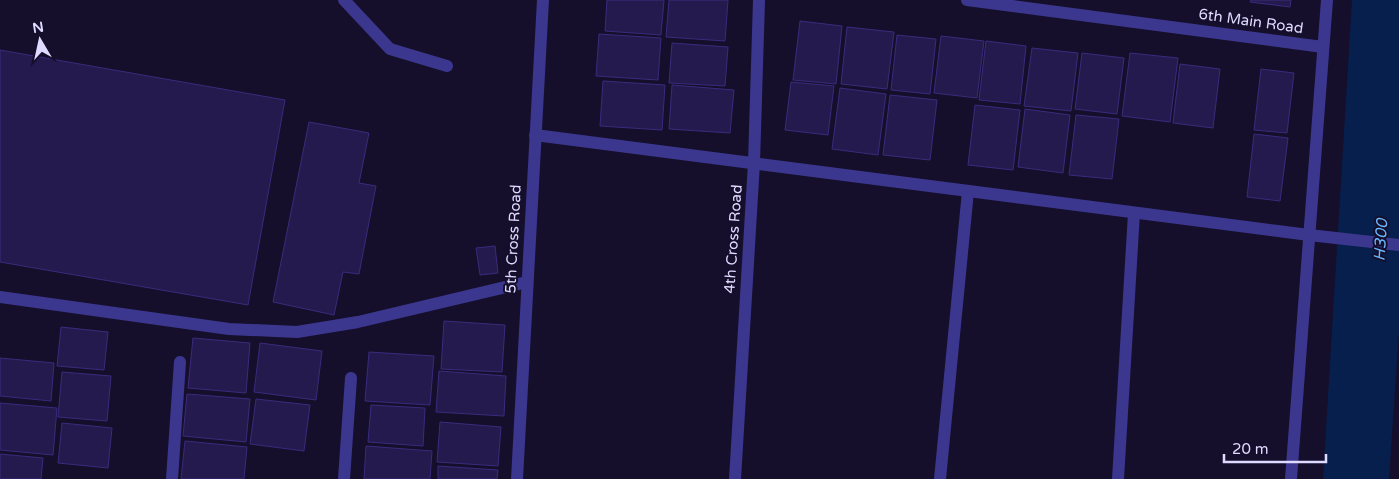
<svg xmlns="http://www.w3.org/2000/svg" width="1399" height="479" font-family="'Varela Round',sans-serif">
  <rect width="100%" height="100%" fill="#150f2c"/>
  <polygon fill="#071f4d" points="1352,0 1399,0 1399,331 1389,479 1323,479"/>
  <g fill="#251a4e" stroke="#3c2a7c">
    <polygon points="607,0 664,0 661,35 605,31"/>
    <polygon points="669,0 728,0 725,41 666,37"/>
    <polygon points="1251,0 1291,0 1290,7 1250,2"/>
    <polygon points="800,21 842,26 836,84 793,80"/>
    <polygon points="847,27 894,32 887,89 841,84"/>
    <polygon points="599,34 661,38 658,80 596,76"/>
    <polygon points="897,35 936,39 930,94 891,90"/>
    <polygon points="941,36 984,41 977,98 934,93"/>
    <polygon points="986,41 1026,46 1020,104 979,100"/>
    <polygon points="672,43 728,47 725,86 669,83"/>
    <polygon points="1032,48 1078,53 1071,111 1024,106"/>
    <polygon points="0,50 285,100 248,305 0,262"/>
    <polygon points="1082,53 1124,58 1117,114 1075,109"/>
    <polygon points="1130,53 1178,58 1170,122 1122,116"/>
    <polygon points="1180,64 1220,69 1213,128 1173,123"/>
    <polygon points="1261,69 1294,73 1287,133 1254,130"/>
    <polygon points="603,81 665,85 662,130 600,126"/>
    <polygon points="791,82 834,86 828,135 785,130"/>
    <polygon points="672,85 734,90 730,133 669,129"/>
    <polygon points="840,88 886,94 878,155 832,149"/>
    <polygon points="890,95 937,100 930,160 883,155"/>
    <polygon points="975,105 1020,110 1013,170 968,165"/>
    <polygon points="1025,109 1070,115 1063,173 1018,167"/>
    <polygon points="1076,115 1119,119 1112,179 1069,175"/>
    <polygon points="309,122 369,133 359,183 376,186 359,274 343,272 334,315 273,302"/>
    <polygon points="1254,134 1288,138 1280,201 1247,197"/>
    <polygon points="495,246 498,273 480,275 476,248"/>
    <polygon points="444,321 505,325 502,372 441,369"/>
    <polygon points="61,327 108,332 104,370 57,366"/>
    <polygon points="193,338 250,343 246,393 188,388"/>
    <polygon points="260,343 322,351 316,400 254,392"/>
    <polygon points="369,352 434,356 430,405 365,401"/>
    <polygon points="0,358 54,363 51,401 0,396"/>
    <polygon points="439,371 506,376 504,416 436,412"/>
    <polygon points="62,372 111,376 107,421 58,417"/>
    <polygon points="187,394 250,399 246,442 183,436"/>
    <polygon points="256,399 310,405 304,451 250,444"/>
    <polygon points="0,403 57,408 53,455 0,450"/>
    <polygon points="371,405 425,408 423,446 368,442"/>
    <polygon points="440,422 501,427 498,466 437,462"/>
    <polygon points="62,423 112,428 108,468 58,463"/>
    <polygon points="185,441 247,447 244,479 181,479"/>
    <polygon points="366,446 432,451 430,479 364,479"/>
    <polygon points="0,454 43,458 41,479 0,479"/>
    <polygon points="438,466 498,470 497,479 438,479"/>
  </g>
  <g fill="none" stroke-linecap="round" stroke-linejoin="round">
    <g stroke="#3c378e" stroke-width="12">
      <polyline points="344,0 390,49 447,66"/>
      <polyline points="967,0 1323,47"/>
      <polyline points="535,135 1309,235 1399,245"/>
      <polyline points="0,297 229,329 297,332 358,322 527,282"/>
      <polyline points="172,479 180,362"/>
      <polyline points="344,479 351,378"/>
      <polyline points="517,479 543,0"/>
      <polyline points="735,479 754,163 759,0"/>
      <polyline points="940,479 968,191"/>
      <polyline points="1118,479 1134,213"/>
      <polyline points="1291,479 1327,0"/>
    </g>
  </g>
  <g text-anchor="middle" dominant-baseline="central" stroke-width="4" stroke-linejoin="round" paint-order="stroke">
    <g font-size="15" fill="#dfdaff" stroke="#150f2c">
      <text transform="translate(1251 21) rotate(8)">6th Main Road</text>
      <text transform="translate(513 239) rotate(-87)">5th Cross Road</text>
      <text transform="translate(733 239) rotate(-86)">4th Cross Road</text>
    </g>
    <g font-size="16" font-style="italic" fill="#68b7ff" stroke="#150f2c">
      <text transform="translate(1381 240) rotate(-86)">H300</text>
    </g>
  </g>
  <g transform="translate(40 40) rotate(351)" stroke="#150f2c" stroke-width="4" paint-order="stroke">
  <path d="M0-4L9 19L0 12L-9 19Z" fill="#dfdaff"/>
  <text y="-8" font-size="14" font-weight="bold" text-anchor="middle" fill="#dfdaff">N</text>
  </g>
  <path d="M1224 454v8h102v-8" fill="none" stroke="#dfdaff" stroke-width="2.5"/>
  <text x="1232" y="454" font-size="15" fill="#dfdaff" stroke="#150f2c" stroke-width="4" paint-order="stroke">20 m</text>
</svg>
